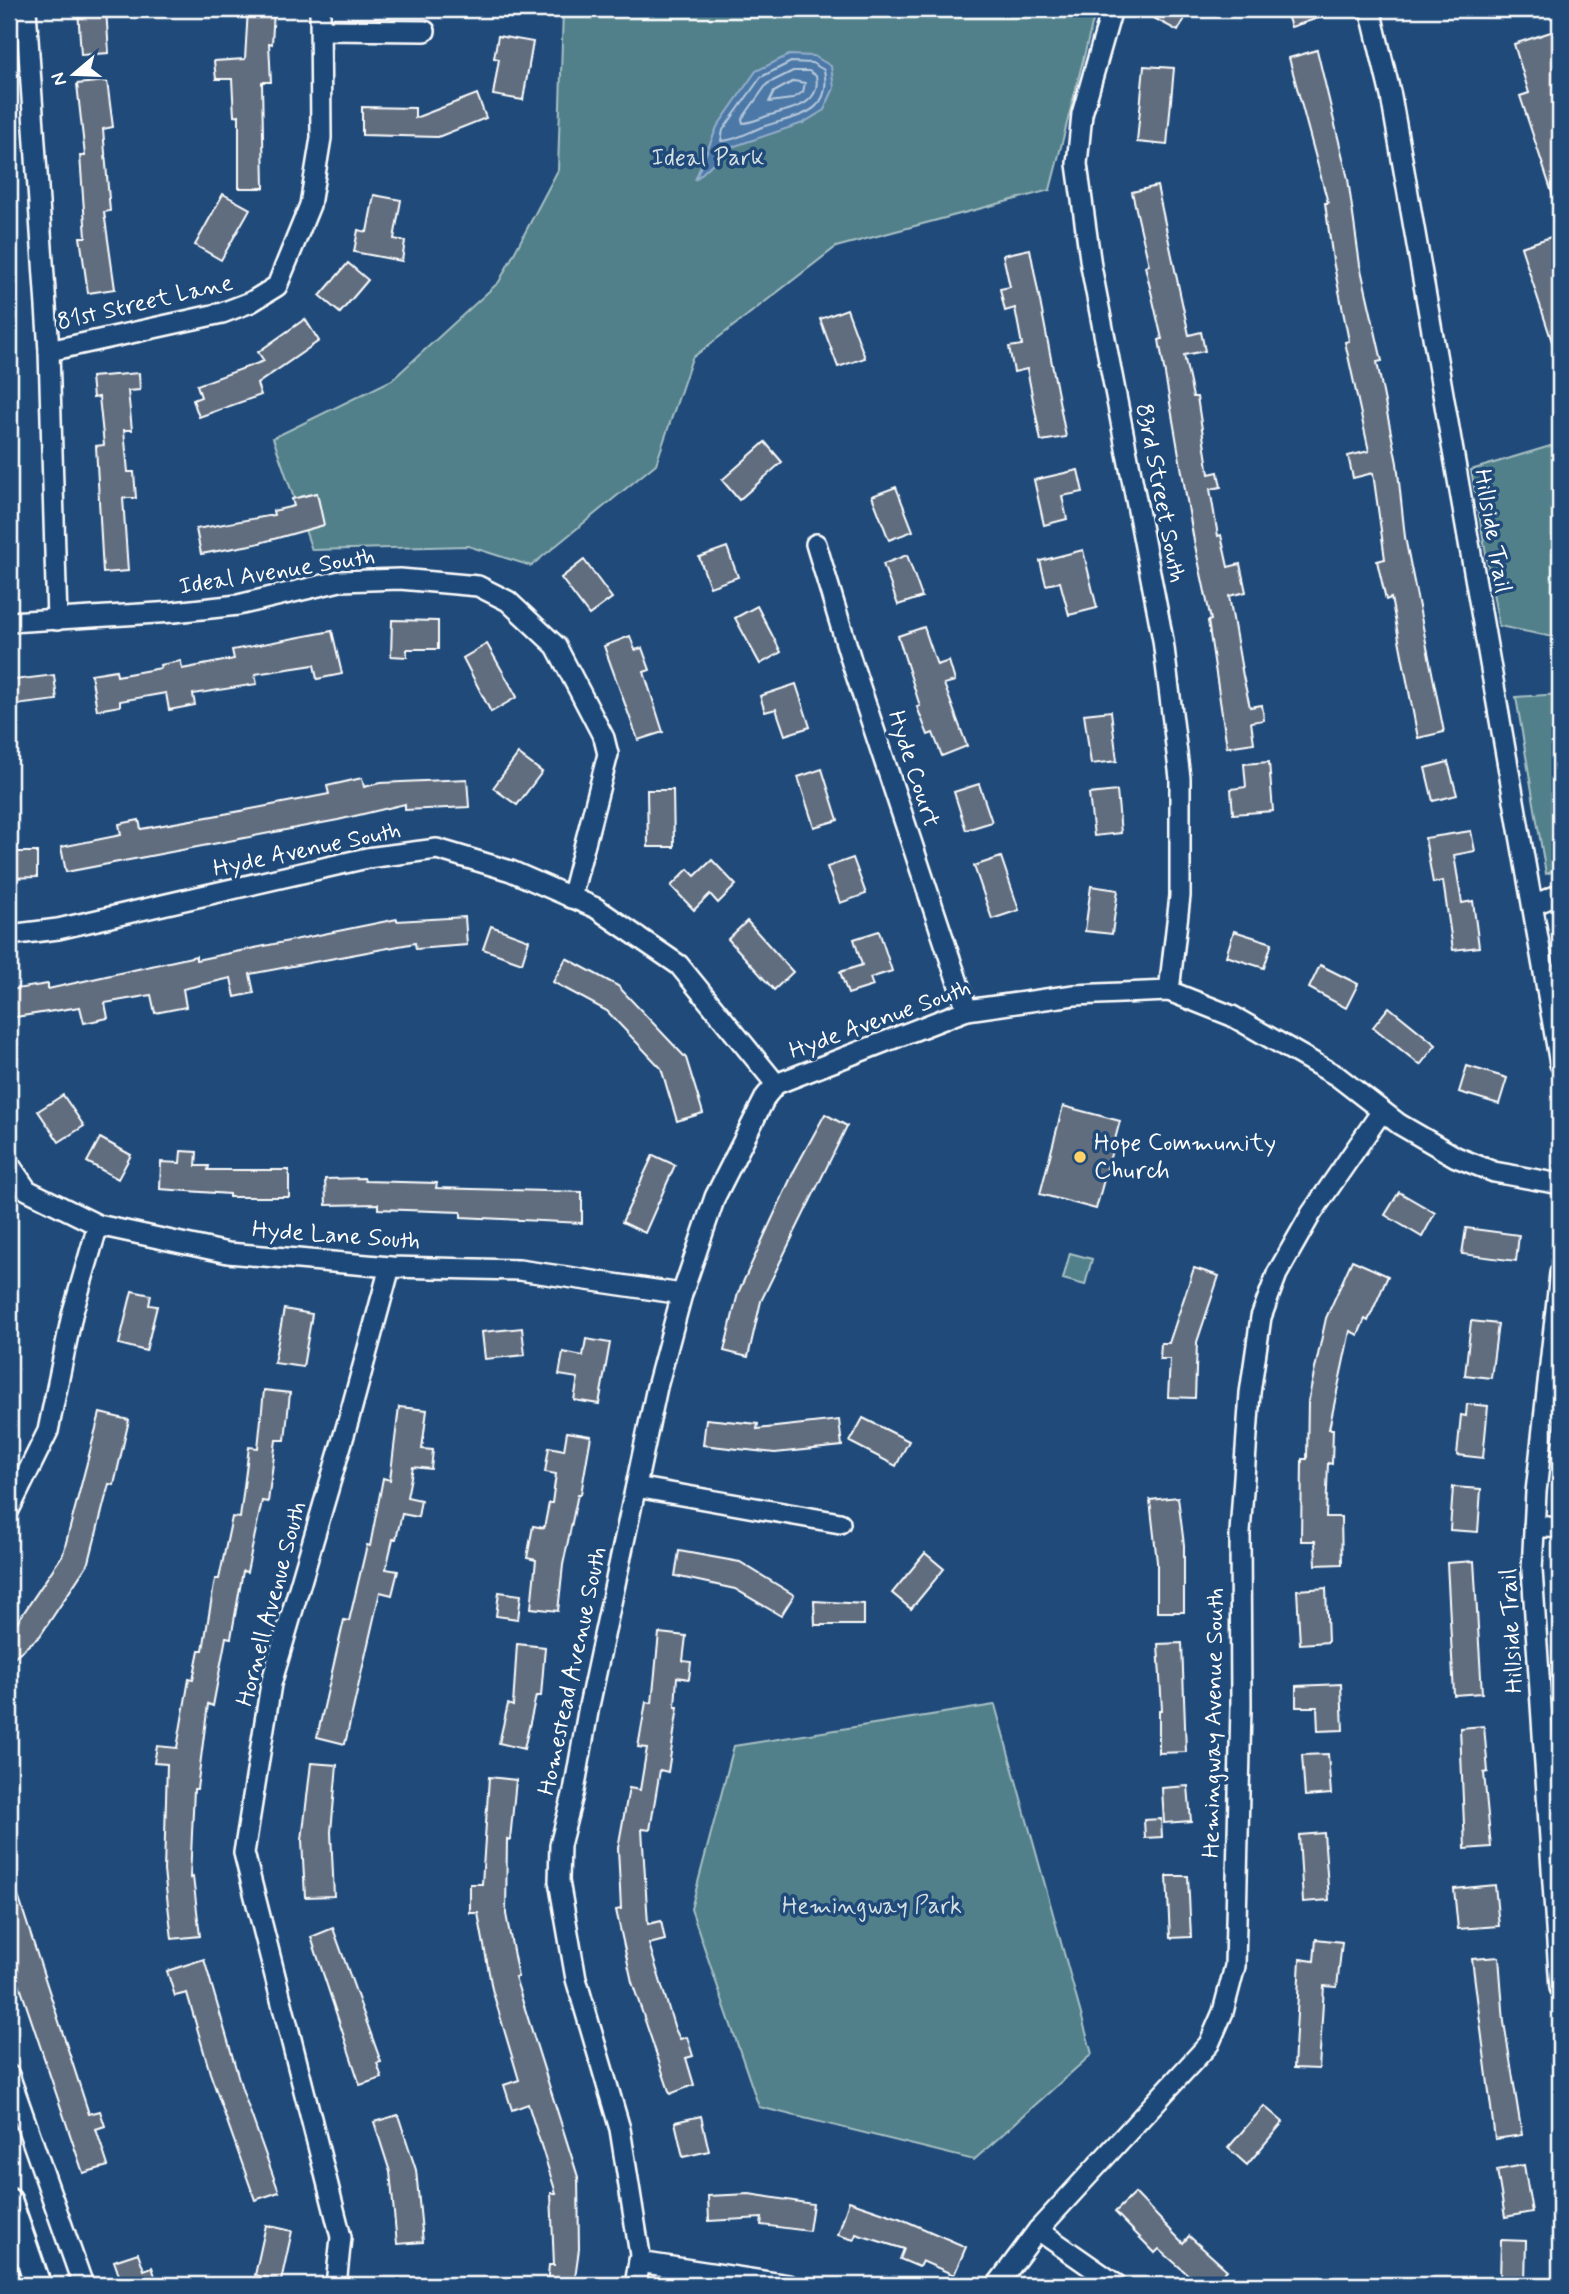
<svg xmlns="http://www.w3.org/2000/svg" width="1569" height="2294" font-family="Mynerve,sans-serif">
  <rect width="100%" height="100%" fill="#1f4a7a"/>
  <filter id="ink" filterUnits="userSpaceOnUse"><feTurbulence type="fractalNoise" baseFrequency=".0143" numOctaves="2"/><feDisplacementMap in="SourceGraphic" scale="14" xChannelSelector="R" yChannelSelector="G"/><feConvolveMatrix kernelMatrix="1 2 1 2 8 2 1 2 1" color-interpolation-filters="sRGB"/></filter>
  <g filter="url(#ink)">
    <g fill="#51808a" stroke="#a8c0c4" stroke-width="2">
      <polygon points="563,9 1096,9 1050,190 836,247 692,358 656,464 531,566 468,546 312,550 273,438 392,380 499,282 558,170"/>
      <polygon points="1560,443 1560,638 1558,638 1499,626 1471,470"/>
      <polygon points="1560,694 1560,869 1546,874 1516,697"/>
      <polygon points="1070,1253 1092,1259 1085,1285 1063,1279"/>
      <polygon points="995,1705 1092,2054 974,2160 759,2107 691,1909 734,1746"/>
    </g>
    <polygon fill="#4c78a7" stroke="#94aeca" stroke-width="2" points="789,55 814,56 831,66 834,88 824,110 803,123 729,148 695,180 717,127 756,71"/>
    <g fill="none" stroke-linecap="round" stroke-linejoin="round">
      <g stroke="#b7c9dc" stroke-width="2">
        <path d="M791,62L812,63L824,70C834,116 793,116 762,127C749,132 734,141 721,141L723,130L761,77Z"/>
        <path d="M793,71H809L816,76C822,105 791,109 770,115C761,118 751,123 743,123L742,119L767,84Z"/>
        <polygon points="794,81 805,83 803,92 792,99 769,102 774,92"/>
      </g>
    </g>
    <g fill="#606d7f" stroke="#fff" stroke-width="2">
      <polygon points="78,9 106,9 109,53 81,55"/>
      <polygon points="248,9 274,9 272,44 269,43 271,82 262,82 264,188 239,188 239,115 234,116 232,79 216,79 214,61 245,59"/>
      <polygon points="1137,9 1190,9 1178,31"/>
      <polygon points="1285,9 1337,9 1337,12 1291,27"/>
      <polygon points="1560,29 1560,207 1557,208 1520,96 1529,93 1514,44"/>
      <polygon points="498,36 533,42 523,100 493,95 499,59 494,58"/>
      <polygon points="1317,50 1348,179 1360,265 1382,361 1377,362 1397,463 1405,537 1444,732 1418,738 1391,598 1386,600 1377,561 1385,559 1373,473 1353,478 1348,456 1369,451 1345,342 1349,341 1333,261 1325,203 1328,203 1289,58"/>
      <polygon points="1144,66 1174,68 1167,145 1137,142"/>
      <polygon points="107,81 113,127 103,129 110,211 104,212 115,289 88,293 80,237 86,237 80,156 85,156 77,84"/>
      <polygon points="477,94 486,118 438,137 362,135 362,107 415,108 415,118"/>
      <polygon points="1157,186 1189,335 1201,332 1205,351 1184,355 1193,397 1197,397 1209,474 1218,472 1221,487 1210,489 1218,536 1221,535 1228,567 1240,564 1246,592 1229,596 1243,676 1250,707 1262,705 1264,720 1251,722 1254,743 1227,747 1208,621 1211,620 1194,541 1159,340 1162,339 1145,266 1149,265 1132,192"/>
      <polygon points="223,194 250,209 221,260 195,245"/>
      <polygon points="374,195 401,200 394,239 405,241 402,261 354,252 358,230 367,232"/>
      <polygon points="1560,234 1560,356 1557,357 1521,247"/>
      <polygon points="1030,249 1066,437 1041,441 1027,369 1014,372 1009,347 1022,345 1015,308 1005,311 1000,289 1010,287 1003,255"/>
      <polygon points="348,263 368,280 340,313 320,296"/>
      <polygon points="847,309 865,358 838,367 820,319"/>
      <polygon points="305,319 319,341 257,384 261,395 199,417 193,400 201,397 197,385 264,361 258,352"/>
      <polygon points="139,373 140,390 128,391 132,430 124,430 128,472 134,472 136,498 123,498 128,571 103,573 96,446 104,445 99,397 93,398 91,377"/>
      <polygon points="765,442 782,462 739,500 722,480"/>
      <polygon points="1078,470 1083,492 1062,496 1067,519 1044,525 1034,480"/>
      <polygon points="896,487 913,531 889,540 872,496"/>
      <polygon points="317,493 324,525 256,544 201,554 196,529 274,515 273,511 294,506 292,499"/>
      <polygon points="727,547 738,577 710,587 699,557"/>
      <polygon points="1083,550 1097,608 1069,615 1060,582 1046,585 1040,561"/>
      <polygon points="907,555 922,597 898,605 883,564"/>
      <polygon points="584,560 612,598 589,615 561,578"/>
      <polygon points="757,606 781,652 760,664 735,618"/>
      <polygon points="392,620 438,621 438,649 407,649 407,657 391,656"/>
      <polygon points="924,627 937,665 949,661 955,681 944,684 967,746 942,756 933,733 928,735 917,707 920,706 898,636"/>
      <polygon points="332,631 342,674 317,679 314,665 255,674 257,684 193,694 195,705 169,710 166,693 120,701 120,706 97,710 91,674 116,670 117,676 161,668 160,665 181,661 182,669 234,659 232,650"/>
      <polygon points="630,636 635,650 642,648 650,670 644,672 663,732 638,740 604,646"/>
      <polygon points="487,644 517,697 491,712 463,658"/>
      <polygon points="54,675 57,700 16,705 13,680"/>
      <polygon points="796,684 810,727 785,735 776,709 765,712 760,696"/>
      <polygon points="1111,711 1117,761 1091,764 1084,714"/>
      <polygon points="518,754 542,772 517,805 493,788"/>
      <polygon points="1269,762 1273,811 1233,814 1231,789 1246,787 1244,764"/>
      <polygon points="1448,762 1457,795 1433,801 1425,768"/>
      <polygon points="822,769 838,820 814,827 798,777"/>
      <polygon points="362,778 364,787 380,783 467,779 469,807 405,810 405,804 338,820 66,872 61,847 121,835 119,824 139,820 141,829 246,810 329,794 327,786"/>
      <polygon points="979,784 992,822 966,830 954,792"/>
      <polygon points="647,790 673,790 674,847 648,847"/>
      <polygon points="1117,791 1121,833 1094,836 1089,794"/>
      <polygon points="1471,831 1475,851 1454,855 1462,903 1473,901 1479,947 1453,950 1443,881 1433,883 1425,838"/>
      <polygon points="9,852 37,852 37,877 9,878"/>
      <polygon points="1001,857 1019,910 992,919 974,866"/>
      <polygon points="853,858 866,894 840,903 827,867"/>
      <polygon points="712,860 736,885 718,903 710,894 694,910 671,886 688,869 695,876"/>
      <polygon points="1091,886 1118,890 1112,934 1085,931"/>
      <polygon points="465,917 467,945 416,949 415,943 250,974 254,993 235,997 231,978 183,989 186,1007 155,1013 151,995 105,1003 108,1018 84,1023 80,1007 9,1018 9,990 48,984 48,989 196,956 196,960 397,919 397,921"/>
      <polygon points="747,921 793,972 774,990 728,939"/>
      <polygon points="491,926 529,940 522,963 483,949"/>
      <polygon points="879,931 892,971 870,978 873,986 848,994 840,972 862,965 854,939"/>
      <polygon points="1234,931 1272,943 1264,968 1226,956"/>
      <polygon points="566,958 618,986 686,1058 703,1113 677,1121 661,1068 607,1011 553,982"/>
      <polygon points="1320,965 1358,984 1346,1008 1309,988"/>
      <polygon points="1389,1007 1436,1045 1420,1065 1373,1027"/>
      <polygon points="1467,1066 1507,1078 1499,1104 1459,1092"/>
      <polygon points="63,1095 84,1126 59,1142 38,1111"/>
      <polygon points="1063,1106 1120,1121 1096,1209 1040,1194"/>
      <polygon points="825,1114 847,1126 761,1301 748,1357 724,1351 738,1293 794,1171"/>
      <polygon points="100,1138 131,1155 118,1179 87,1162"/>
      <polygon points="181,1151 197,1152 196,1166 209,1166 208,1170 289,1170 289,1197 229,1197 229,1194 160,1189 161,1162 180,1163"/>
      <polygon points="653,1155 675,1165 645,1233 622,1222"/>
      <polygon points="364,1178 365,1181 437,1183 436,1188 582,1192 582,1223 461,1217 461,1212 378,1209 378,1204 326,1205 325,1179"/>
      <polygon points="1399,1192 1435,1213 1422,1237 1385,1215"/>
      <polygon points="1466,1228 1519,1235 1516,1261 1462,1254"/>
      <polygon points="1352,1260 1388,1276 1368,1321 1365,1319 1358,1335 1350,1331 1329,1429 1333,1429 1332,1464 1328,1463 1326,1517 1341,1517 1342,1564 1316,1565 1315,1541 1301,1541 1302,1459 1307,1459 1308,1401 1326,1318"/>
      <polygon points="1194,1268 1219,1276 1197,1342 1195,1398 1168,1397 1170,1359 1160,1359 1161,1343 1169,1343"/>
      <polygon points="132,1291 151,1295 149,1305 157,1306 146,1351 119,1344"/>
      <polygon points="284,1309 312,1314 303,1367 274,1363"/>
      <polygon points="1471,1321 1498,1324 1491,1378 1465,1375"/>
      <polygon points="522,1328 525,1355 485,1359 482,1332"/>
      <polygon points="586,1339 610,1343 599,1404 574,1400 578,1378 559,1375 563,1352 583,1356"/>
      <polygon points="264,1390 290,1393 285,1440 276,1440 268,1502 262,1501 247,1572 243,1571 231,1638 226,1637 213,1706 208,1704 197,1789 194,1789 190,1878 193,1877 200,1936 172,1939 164,1871 167,1764 154,1763 157,1746 177,1748 189,1679 193,1680 199,1650 203,1650 215,1579 219,1579 232,1517 240,1518 249,1447 258,1448"/>
      <polygon points="1467,1404 1488,1406 1483,1458 1457,1455 1461,1415 1466,1416"/>
      <polygon points="399,1407 427,1410 422,1449 433,1450 431,1469 413,1467 407,1497 421,1500 418,1517 402,1514 396,1539 393,1539 386,1569 398,1571 392,1595 380,1592 345,1744 317,1737 344,1620 349,1621 367,1545 370,1546 383,1478 390,1480"/>
      <polygon points="100,1413 129,1420 114,1485 109,1484 89,1562 40,1636 9,1661 9,1629 18,1621 63,1554"/>
      <polygon points="863,1418 909,1441 896,1466 850,1442"/>
      <polygon points="706,1419 758,1424 757,1429 839,1420 842,1446 775,1453 703,1445"/>
      <polygon points="567,1432 591,1436 581,1494 578,1494 563,1565 558,1611 531,1608 536,1560 527,1558 533,1526 544,1528 549,1503 552,1503 556,1474 545,1472 549,1447 564,1450"/>
      <polygon points="1453,1487 1481,1489 1478,1532 1450,1530"/>
      <polygon points="1178,1497 1184,1545 1184,1612 1157,1612 1157,1562 1150,1500"/>
      <polygon points="679,1551 740,1562 794,1595 781,1616 735,1589 675,1576"/>
      <polygon points="925,1553 944,1569 911,1609 892,1593"/>
      <polygon points="1474,1561 1482,1693 1454,1695 1447,1563"/>
      <polygon points="1326,1588 1328,1642 1300,1644 1297,1590"/>
      <polygon points="499,1592 521,1595 518,1619 496,1616"/>
      <polygon points="814,1601 864,1604 864,1625 815,1625"/>
      <polygon points="659,1633 686,1636 683,1661 691,1662 689,1679 677,1677 675,1707 678,1707 668,1772 660,1770 650,1830 642,1829 648,1924 661,1921 665,1940 649,1944 675,2029 680,2039 687,2037 693,2056 686,2058 694,2085 670,2094 632,1982 616,1910 621,1909 618,1848 629,1788 640,1790 647,1748 638,1747 646,1702 652,1703"/>
      <polygon points="1182,1643 1186,1752 1159,1753 1159,1710 1162,1710 1158,1644"/>
      <polygon points="517,1644 545,1647 541,1696 536,1696 524,1749 499,1743 508,1704 513,1706"/>
      <polygon points="1341,1684 1343,1730 1318,1731 1317,1707 1296,1707 1296,1686"/>
      <polygon points="1484,1726 1488,1772 1484,1773 1491,1847 1465,1849 1460,1728"/>
      <polygon points="1328,1754 1331,1794 1305,1796 1302,1755"/>
      <polygon points="311,1763 337,1765 331,1832 334,1896 305,1897 302,1840"/>
      <polygon points="489,1777 516,1780 510,1840 507,1839 506,1914 518,1977 515,1977 578,2177 579,2249 574,2285 547,2285 549,2265 554,2265 551,2193 556,2193 528,2104 512,2110 504,2085 519,2080 492,1989 478,1913 470,1913 470,1884 482,1884"/>
      <polygon points="1188,1786 1191,1821 1164,1823 1162,1788"/>
      <polygon points="1161,1819 1162,1837 1145,1838 1144,1820"/>
      <polygon points="1324,1833 1329,1900 1303,1902 1299,1835"/>
      <polygon points="1167,1876 1188,1876 1191,1937 1170,1938"/>
      <polygon points="9,1877 12,1877 89,2114 100,2111 105,2126 96,2129 108,2166 83,2173 9,1954"/>
      <polygon points="1495,1885 1499,1926 1458,1929 1454,1889"/>
      <polygon points="333,1928 381,2062 377,2063 382,2078 360,2085 311,1937"/>
      <polygon points="1316,1939 1342,1942 1337,1987 1324,1986 1319,2069 1294,2068 1300,1959 1314,1961"/>
      <polygon points="1499,1957 1504,2022 1522,2135 1495,2139 1472,1959"/>
      <polygon points="204,1959 242,2089 279,2192 255,2200 210,2073 187,1993 175,1996 167,1971"/>
      <polygon points="1264,2106 1283,2122 1247,2165 1228,2148"/>
      <polygon points="398,2115 416,2170 423,2242 397,2244 390,2172 374,2122"/>
      <polygon points="701,2116 709,2151 683,2157 675,2122"/>
      <polygon points="1524,2165 1532,2212 1505,2217 1497,2170"/>
      <polygon points="1135,2193 1183,2243 1189,2236 1227,2270 1213,2285 1200,2285 1159,2249 1155,2253 1115,2212"/>
      <polygon points="749,2194 813,2204 809,2231 761,2225 762,2218 709,2221 708,2196"/>
      <polygon points="849,2201 899,2218 966,2247 954,2275 922,2261 919,2267 900,2259 904,2249 856,2234 854,2240 838,2235"/>
      <polygon points="266,2225 292,2231 281,2281 255,2275"/>
      <polygon points="1501,2240 1526,2241 1525,2282 1521,2282 1521,2285 1505,2285 1505,2280 1500,2280"/>
      <polygon points="138,2253 144,2270 152,2267 158,2285 107,2285 106,2282 120,2278 114,2261"/>
    </g>
    <g fill="none" stroke-linecap="round" stroke-linejoin="round">
      <defs>
        <g id="minor">
          <polyline points="26,9 49,351 57,620"/>
          <polyline points="1112,9 1082,114 1077,164 1091,266 1163,640 1180,778 1180,896 1169,991"/>
          <polyline points="1370,9 1391,96 1560,1064"/>
          <polyline points="321,30 425,31"/>
          <polyline points="49,351 222,313 251,302 277,286 310,205 321,138 320,9"/>
          <polyline points="816,544 852,663 967,1010"/>
          <polyline points="9,622 174,612 238,605 340,581 400,579 478,586 508,601 556,646 604,738 608,754 571,898"/>
          <polyline points="1533,905 1560,894"/>
          <polyline points="9,935 58,929 367,858 437,849 511,871 596,908 679,965 776,1084"/>
          <polyline points="9,1164 27,1190 98,1225 228,1253 390,1267 519,1270 682,1294"/>
          <polyline points="1560,1273 1536,1492 1532,1570 1560,1988"/>
          <polyline points="636,1487 840,1523"/>
          <polyline points="9,1510 48,1431 72,1315 98,1225"/>
          <polyline points="1534,1526 1560,1528"/>
          <polyline points="9,2075 83,2285"/>
          <polyline points="1038,2230 1117,2285"/>
          <polyline points="639,2262 789,2285"/>
          <polyline points="336,2285 341,2237 244,1853 271,1684 349,1418 390,1267"/>
          <polyline points="635,2285 640,2255 620,2129 576,1979 559,1881 560,1845 574,1791 589,1706 657,1387 682,1294 715,1197 766,1096 776,1084 967,1010 1074,995 1169,991 1232,1016 1337,1076 1399,1124 1456,1157 1494,1172 1560,1184"/>
          <polyline points="997,2285 1038,2230 1209,2044 1223,2012 1235,1966 1241,1706 1240,1533 1250,1393 1261,1317 1277,1274 1311,1214 1382,1111"/>
        </g>
        <polyline id="major" points="9,2201 38,2285"/>
      </defs>
      <use href="#minor" stroke="#fff" stroke-width="24"/>
      <use href="#major" stroke="#fff" stroke-width="30"/>
      <use href="#minor" stroke="#1f4a7a" stroke-width="19"/>
      <use href="#major" stroke="#1f4a7a" stroke-width="24"/>
    </g>
  </g>
  <circle fill="#ffd166" stroke="#1f4a7a" stroke-width="2.5" cx="1080" cy="1157" r="7"/>
  <g text-anchor="middle" dominant-baseline="central" stroke-width="7" stroke-linejoin="round" paint-order="stroke">
    <g font-size="24" fill="#d4dfe2" stroke="#1f4a7a">
      <text x="708" y="158">Ideal Park</text>
      <text x="872" y="1906">Hemingway Park</text>
    </g>
    <g font-size="24" fill="#fff" stroke="#1f4a7a">
      <text transform="translate(145 303) rotate(-13)">81st Street Lane</text>
      <text transform="translate(1160 493) rotate(79)">83rd Street South</text>
      <text transform="translate(1492 531) rotate(80)">Hillside Trail</text>
      <text transform="translate(277 572) rotate(-9)">Ideal Avenue South</text>
      <text transform="translate(913 769) rotate(72)">Hyde Court</text>
      <text transform="translate(307 850) rotate(-12)">Hyde Avenue South</text>
      <text transform="translate(880 1020) rotate(-20)">Hyde Avenue South</text>
      <text transform="translate(336 1236) rotate(4)">Hyde Lane South</text>
      <text transform="translate(272 1604) rotate(-75)">Hornell Avenue South</text>
      <text transform="translate(1512 1631) rotate(-93)">Hillside Trail</text>
      <text transform="translate(573 1671) rotate(-78)">Homestead Avenue South</text>
      <text transform="translate(1214 1723) rotate(-89)">Hemingway Avenue South</text>
    </g>
    <g font-size="24" fill="#fff" stroke="#1f4a7a" text-anchor="start">
      <text x="1094" y="1143">Hope Community<tspan x="1094" dy="28">Church</tspan></text>
    </g>
  </g>
  <rect width="1569" height="2294" fill="none" stroke="#1f4a7a" stroke-width="35"/>
  <rect x="18" y="18" width="1534" height="2259" fill="none" stroke="#fff" stroke-width="2.5" filter="url(#ink)"/>
  <g transform="translate(74 74) rotate(251)" stroke="#1f4a7a" stroke-width="5" paint-order="stroke">
  <path d="M0-5L12 26L0 18L-12 26Z" fill="#ffffff"/>
  <text y="-10" font-size="19" font-weight="bold" text-anchor="middle" fill="#ffffff">N</text>
  </g>
</svg>
